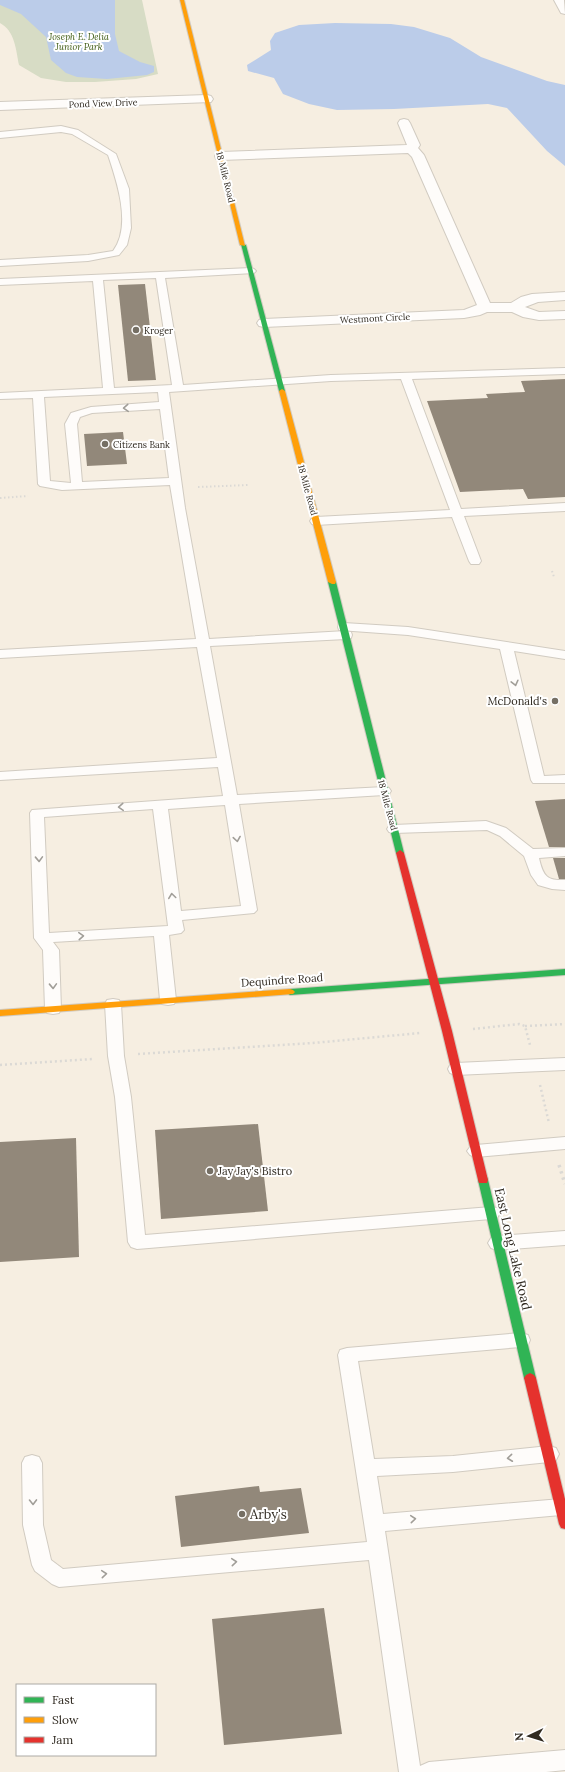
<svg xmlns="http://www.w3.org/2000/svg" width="565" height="1772" font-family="Lora,serif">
  <rect width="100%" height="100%" fill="#f6eee1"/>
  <path fill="#d7dcc5" d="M0,0H142L158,74L136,79L95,82H66L41,78L19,65C16,50 15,31 0,23Z"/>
  <g fill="#bbcce9">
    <polygon points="0,0 115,0 115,34 119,51 140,62 154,66 154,72 147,75 107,79 77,77 66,73 51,60 46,37 21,14 0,5"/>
    <polygon points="335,23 391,24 414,27 450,38 481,57 547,81 565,85 565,166 547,151 507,108 488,104 394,109 337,110 309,104 283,94 274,78 248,71 247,65 271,50 270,41 275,33 299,25"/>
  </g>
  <g fill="#92887a">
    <polygon points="145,284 156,380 128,381 118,285"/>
    <polygon points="565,379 565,497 528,499 523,489 460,492 427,401 488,398 486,394 525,392 521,381"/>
    <polygon points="123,432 127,464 87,466 84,434"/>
    <polygon points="565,799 565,847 549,847 535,801"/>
    <polygon points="553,858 565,858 565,879 559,879"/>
    <polygon points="258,1124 268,1211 161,1219 155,1130"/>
    <polygon points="76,1138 79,1257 0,1262 0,1142"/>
    <polygon points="259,1486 260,1492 301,1488 309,1533 181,1547 175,1496"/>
    <polygon points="324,1608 342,1734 224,1745 212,1619"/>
  </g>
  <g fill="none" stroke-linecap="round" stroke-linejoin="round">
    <defs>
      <g id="lane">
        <path d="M61,126L78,130L116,154L129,189L131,228L127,245L119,255L88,261L0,266V260L88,255L113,251C132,226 117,182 108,155L72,134L61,132L0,138V132Z"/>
        <path d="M251,268L254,269L256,271L254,273L165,278L183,385L331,375L565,368V374L412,379L461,509L565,503V511L464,516L481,561L479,564H471L469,561L452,517L316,525L312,524L310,521L312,518L316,517L450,510L401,379L331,381L169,392L185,508L209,639L346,631L351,632L352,635L351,638L346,639L210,646L237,795L384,787L389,788L391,791L389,794L384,795L239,804L257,910L254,913L182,920L184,930L181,933L169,935L176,1000L174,1004L168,1005L162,1004L160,1000L154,936L53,942L59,950L61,1009L59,1013L53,1014L47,1013L45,1009L43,950L34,938L30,813L32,810L223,796L218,767L0,780V772L217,758L197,647L0,658V650L196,639L170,485L62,490L40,486L38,484L33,398L0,399V393L103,388L93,281L0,285V279ZM156,278L172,385L114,388L103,280ZM158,392L159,402L91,407L71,413L65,424L71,483L50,481L44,397ZM160,409L169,478L82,482L77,424L80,417L92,413ZM225,805L241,906L181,911L168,809ZM153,809L168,926L49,933L44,817Z"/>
        <polygon points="344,623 408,627 565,651 565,659 514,651 544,776 565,775 565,783 533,783 531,780 500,649 408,635 339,630 338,627 339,624"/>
        <path d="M486,821L506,828L533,849L565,848V856L539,858C543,876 547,881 565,880V890L552,889L538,885L531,875L524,856L500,836L487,830L394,833L389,832L387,829L389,826L394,825Z"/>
        <polygon points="113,999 119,1000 121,1004 124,1056 131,1097 145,1235 491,1207 497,1208 500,1213 497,1218 491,1219 137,1249 131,1247 128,1242 115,1097 108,1056 105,1004 107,1000"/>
        <polygon points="565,1058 565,1070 456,1075 450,1073 448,1069 450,1065 456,1063"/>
        <polygon points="565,1137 565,1149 476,1157 470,1155 467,1151 470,1147 476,1145"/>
        <polygon points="565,1231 565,1245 497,1250 491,1248 488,1243 491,1238 497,1236"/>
        <polygon points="521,1333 528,1335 530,1340 528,1345 521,1347 358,1361 374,1459 453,1456 549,1446 556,1448 559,1454 556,1460 549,1462 453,1472 377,1476 383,1514 561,1499 565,1500 565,1514 561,1515 385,1531 420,1766 429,1762 565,1750 565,1770 546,1772 399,1772 369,1560 59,1587 52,1584 35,1571 32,1565 23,1525 22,1463 25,1457 32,1455 39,1457 42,1463 43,1525 51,1560 63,1569 367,1542 338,1355 340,1350 347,1348"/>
      </g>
      <g id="street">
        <polygon points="554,0 564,0 565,14 561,13"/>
        <polygon points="207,95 211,96 213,99 211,102 0,110 0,102"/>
        <polygon points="404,119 408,120 410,123 420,145 418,148 424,155 490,303 511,303 521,297 532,294 565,292 565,300 538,302 525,307 539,312 565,311 565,319 539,320 523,317 512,312 487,312 480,315 464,318 264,327 259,326 257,323 259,320 264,319 464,310 477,305 412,157 408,153 221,160 216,159 215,156 216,153 221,152 407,145 398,123 400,120"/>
      </g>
      <g id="fast">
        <polygon points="241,244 246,245 285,391 284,392 279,391"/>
        <polygon points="329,580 332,580 336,582 404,853 403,855 400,856 396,853 328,582"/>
        <polygon points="565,969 565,975 290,995 285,992 290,989"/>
        <polygon points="483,1176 487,1177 488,1180 536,1378 534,1381 530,1383 526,1381 524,1378 478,1180 479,1177"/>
      </g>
      <g id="slow">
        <polygon points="180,0 184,0 245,246 240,245"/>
        <polygon points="282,389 285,391 336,582 335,584 332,584 328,582 279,391"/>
        <polygon points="290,989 293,990 295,992 293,994 0,1016 0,1010"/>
      </g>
      <g id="jam">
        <polygon points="400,850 404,853 452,1031 488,1180 487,1183 479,1183 478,1180 442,1031 396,853"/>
        <polygon points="530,1373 534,1375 536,1378 565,1499 565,1529 561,1528 559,1524 524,1378 526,1375"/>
      </g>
    </defs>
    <use href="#lane" stroke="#d1cbc1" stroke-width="2"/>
    <use href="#street" stroke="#d1cbc1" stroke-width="2"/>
    <use href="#fast" stroke="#d1cbc1" stroke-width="2"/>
    <use href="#slow" stroke="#d1cbc1" stroke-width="2"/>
    <use href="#jam" stroke="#d1cbc1" stroke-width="2"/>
    <g stroke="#dbd9d5" stroke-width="2" stroke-dasharray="1.5 2.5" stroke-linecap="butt">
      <polyline points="198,487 249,485"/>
      <polyline points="0,498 28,496"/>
      <polyline points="552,571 554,577"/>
    </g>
    <g stroke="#dbd9d5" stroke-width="2.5" stroke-dasharray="2 3" stroke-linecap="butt">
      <polyline points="525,1026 565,1024"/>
      <polyline points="473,1029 519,1024 525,1026 530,1045"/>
      <polyline points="138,1054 313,1043 420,1033"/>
      <polyline points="0,1065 93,1059"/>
      <polyline points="540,1085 549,1123"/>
    </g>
    <polyline stroke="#dbd9d5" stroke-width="3.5" stroke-dasharray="2.5 4" stroke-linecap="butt" points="559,1165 565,1184"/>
    <use href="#lane" fill="#fefcfa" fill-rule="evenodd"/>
    <use href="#street" fill="#fefcfa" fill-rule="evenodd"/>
    <use href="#fast" fill="#30b455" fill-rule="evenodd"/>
    <use href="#slow" fill="#ff9f0a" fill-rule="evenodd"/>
    <use href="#jam" fill="#e5322d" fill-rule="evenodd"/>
  </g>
  <defs><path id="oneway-chevron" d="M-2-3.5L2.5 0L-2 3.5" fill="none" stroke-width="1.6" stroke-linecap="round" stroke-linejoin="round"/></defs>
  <g stroke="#a19e98">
    <use href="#oneway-chevron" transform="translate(126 408) rotate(176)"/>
    <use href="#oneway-chevron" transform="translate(515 683) rotate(76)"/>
    <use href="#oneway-chevron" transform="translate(121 807) rotate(176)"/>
    <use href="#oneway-chevron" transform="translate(237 839) rotate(81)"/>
    <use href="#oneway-chevron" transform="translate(39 859) rotate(88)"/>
    <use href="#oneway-chevron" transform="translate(172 896) rotate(-98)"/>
    <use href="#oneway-chevron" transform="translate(81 936) rotate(-4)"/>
    <use href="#oneway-chevron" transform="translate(53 986) rotate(88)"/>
    <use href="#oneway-chevron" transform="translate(510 1458) rotate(174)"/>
    <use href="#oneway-chevron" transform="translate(33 1502) rotate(89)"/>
    <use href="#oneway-chevron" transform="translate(413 1519) rotate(-5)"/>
    <use href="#oneway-chevron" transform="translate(234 1562) rotate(-5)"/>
    <use href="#oneway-chevron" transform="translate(104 1574) rotate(-5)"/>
  </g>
  <g fill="#756f64" stroke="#fff" stroke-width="1.5">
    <circle cx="136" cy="330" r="4"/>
    <circle cx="105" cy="444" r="4"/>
    <circle cx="555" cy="701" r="4"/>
    <circle cx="210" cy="1171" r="4"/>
    <circle cx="242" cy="1514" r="4"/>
  </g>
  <g text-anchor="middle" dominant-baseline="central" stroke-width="4" stroke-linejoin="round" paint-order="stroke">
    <g font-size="9" font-style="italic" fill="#3d5a12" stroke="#fff">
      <text x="79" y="36">Joseph E. Delia<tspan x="79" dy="10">Junior Park</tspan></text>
    </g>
    <g font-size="9" fill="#302a21" stroke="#fff">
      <text transform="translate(103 103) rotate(-2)">Pond View Drive</text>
      <text transform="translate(226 177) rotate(76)">18 Mile Road</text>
      <text transform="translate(375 318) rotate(-3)">Westmont Circle</text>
      <text transform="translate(308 490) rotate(75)">18 Mile Road</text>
      <text transform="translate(388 805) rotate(75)">18 Mile Road</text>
    </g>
    <g font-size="9" fill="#302a21" stroke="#fff" text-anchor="start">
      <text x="144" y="330">Kroger</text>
      <text x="113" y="444">Citizens Bank</text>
    </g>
    <g font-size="11" fill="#302a21" stroke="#fff" text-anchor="end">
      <text x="547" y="701">McDonald's</text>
      <text x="218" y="1171" text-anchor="start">Jay Jay's Bistro</text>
    </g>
    <g font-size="11" fill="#302a21" stroke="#fff">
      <text transform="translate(282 980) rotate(-4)">Dequindre Road</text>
    </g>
    <g font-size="13" fill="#302a21" stroke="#fff">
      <text transform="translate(513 1249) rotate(77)">East Long Lake Road</text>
    </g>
    <g font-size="13" fill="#302a21" stroke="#fff" text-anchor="start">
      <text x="250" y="1514">Arby's</text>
    </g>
  </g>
  <rect x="16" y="1684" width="140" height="72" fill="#ffffff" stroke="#acaaa6"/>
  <rect x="24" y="1697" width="20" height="6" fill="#30b455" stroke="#acaaa6"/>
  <text x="52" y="1704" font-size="12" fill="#302a21">Fast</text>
  <rect x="24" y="1717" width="20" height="6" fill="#ff9f0a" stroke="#acaaa6"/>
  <text x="52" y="1724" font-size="12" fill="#302a21">Slow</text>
  <rect x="24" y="1737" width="20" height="6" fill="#e5322d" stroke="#acaaa6"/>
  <text x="52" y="1744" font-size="12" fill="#302a21">Jam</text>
  <g transform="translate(529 1736) rotate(266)" stroke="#ffffff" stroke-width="3" paint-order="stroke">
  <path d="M0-3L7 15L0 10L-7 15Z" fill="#302a21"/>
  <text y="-6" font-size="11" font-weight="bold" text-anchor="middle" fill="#302a21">N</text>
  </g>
</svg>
